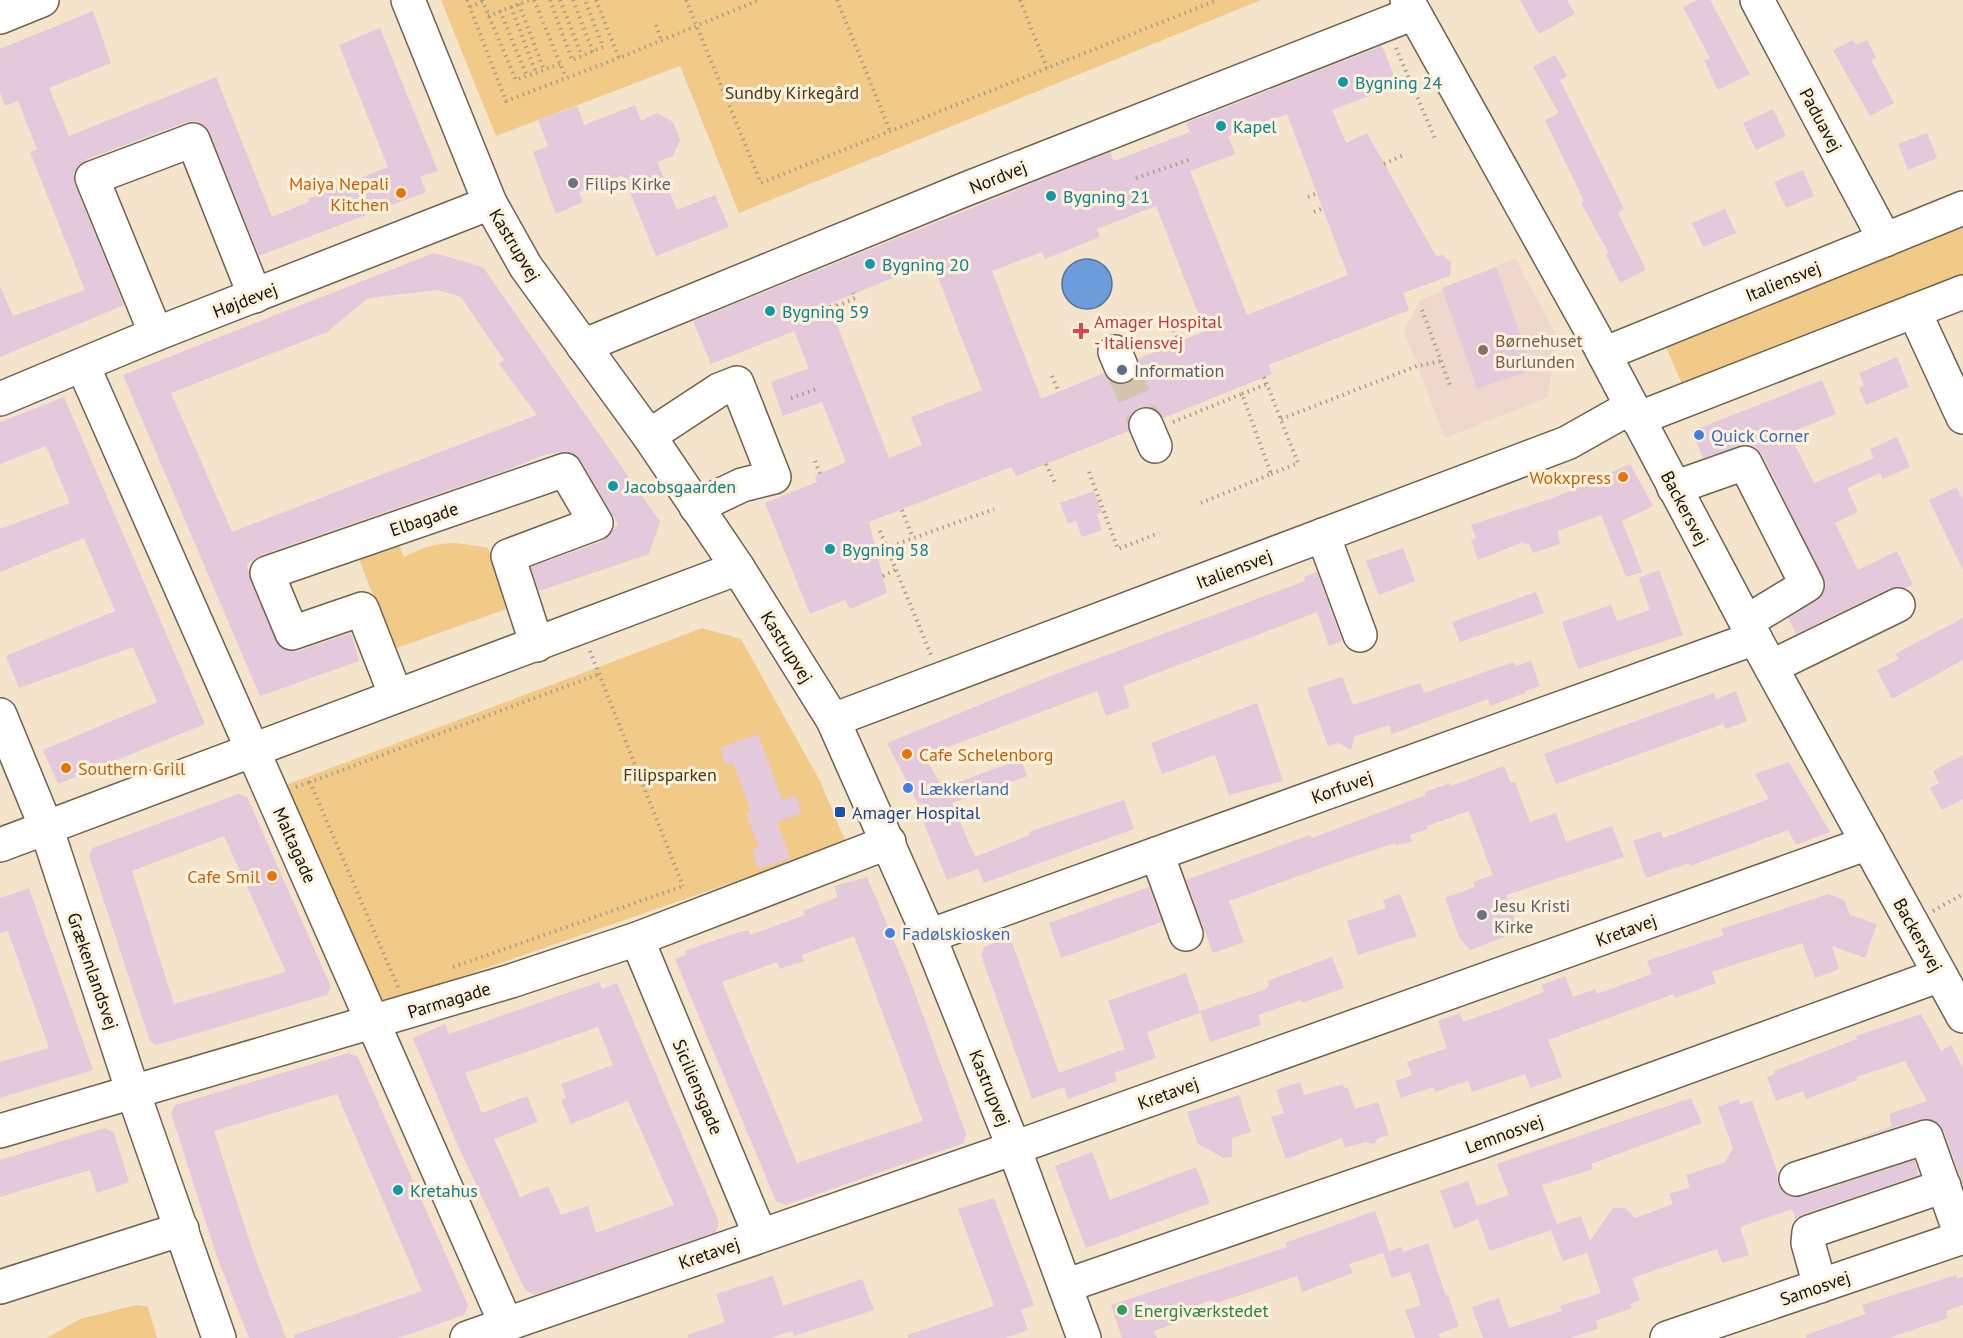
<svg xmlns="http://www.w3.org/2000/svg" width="1963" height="1338" font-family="'PT Sans',sans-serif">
  <rect width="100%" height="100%" fill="#f4e4cb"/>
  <polygon fill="#efd7cd" points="1515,258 1556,335 1548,397 1445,438 1404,331 1419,301"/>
  <g fill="#f2ca87">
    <polygon points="441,0 1261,0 739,213 680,66 496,136"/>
    <polygon points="1963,226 1963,275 1682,384 1665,345"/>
    <path d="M396,537L404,557C437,540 451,541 488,548L512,607L394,649L356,551Z"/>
    <polygon points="702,628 741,639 820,781 846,843 383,1004 286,785"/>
    <polygon points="137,1305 148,1307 157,1338 47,1338 80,1319"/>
  </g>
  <circle fill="#6c9dda" stroke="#52739b" stroke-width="1.5" cx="1087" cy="284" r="25"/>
  <g fill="#e3c9db" fill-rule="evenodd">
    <polygon points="1520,0 1567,0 1575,14 1539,34"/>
    <polygon points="1697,0 1710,0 1750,74 1718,90 1704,60 1710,58 1683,7"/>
    <polygon points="93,11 111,63 49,88 69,136 216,77 272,217 309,202 308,199 388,167 339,45 380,28 438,171 420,177 426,192 259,256 210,133 204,125 195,121 186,122 85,160 73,173 75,185 124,305 0,357 0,286 13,316 85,290 30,152 37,149 18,101 5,106 0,92 0,49"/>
    <polygon points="1853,40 1856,45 1867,40 1876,58 1871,60 1894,103 1870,116 1833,50"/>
    <path d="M1382,46L1398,85L1332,110L1346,143L1367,133L1436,256L1442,255L1451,262L1450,276L1403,293L1409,310L1269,365L1272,374L1163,418L1157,410L1149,407L1139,408L1131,414L1128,422L1129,431L1016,476L1011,467L869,522L887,593L850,609L845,600L810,614L765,503L817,482L815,476L846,462L822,402L783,416L771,382L809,368L794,331L711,364L693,321L1110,152L1114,161L1190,132L1186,123ZM1287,114L1348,275L1247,315L1190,171L1235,154L1228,136ZM1156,206L1205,331L1138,359L1140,368L1136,377L1128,383L1118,384L1110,381L1104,373L1041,399L992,271L1042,252L1045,259L1100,237L1097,229ZM932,262L982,390L911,417L922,445L889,458L829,304Z"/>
    <polygon points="1555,55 1567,76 1560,80 1624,209 1618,213 1646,270 1620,283 1606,255 1609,253 1581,203 1584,201 1545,120 1559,113 1533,67"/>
    <polygon points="635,105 641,121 657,113 673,122 680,140 673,156 657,162 677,210 715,195 729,227 656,256 623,175 579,192 583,202 556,214 533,152 548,146 538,120 577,106 584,125"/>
    <polygon points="1773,109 1786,136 1756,150 1743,123"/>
    <polygon points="1927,133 1937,158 1908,170 1898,144"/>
    <polygon points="1803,170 1814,196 1786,208 1774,182"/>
    <polygon points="1725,209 1736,233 1703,247 1692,223"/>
    <path d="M434,253L483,267L660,522L649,554L539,591L531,567L603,541L618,524L581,461L565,451L544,455L507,470L261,555L247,564L250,580L280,647L288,651H298L351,633L359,661L260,696L123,375ZM438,290L461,297L504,360L499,364L537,415L232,532L171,393L327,332L368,298Z"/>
    <polygon points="1496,267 1533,370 1477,388 1442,288"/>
    <polygon points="1897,357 1909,387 1866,405 1859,388 1864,385 1859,373"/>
    <polygon points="1822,380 1836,414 1789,433 1814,483 1874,458 1870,449 1897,437 1910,467 1883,479 1880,473 1847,488 1858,512 1835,523 1858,570 1897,551 1913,585 1906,588 1890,588 1796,634 1788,618 1817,601 1823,594 1826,585 1762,454 1755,447 1747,444 1703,458 1692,431"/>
    <polygon points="64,397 205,724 58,784 43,750 157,702 133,647 19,688 6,656 115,611 84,538 0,572 0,529 70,503 46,446 0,464 0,422"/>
    <polygon points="1630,464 1653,506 1622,521 1642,572 1626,577 1601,515 1558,531 1560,544 1533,553 1529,543 1524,545 1523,542 1478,560 1471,540 1476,538 1471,525 1556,497"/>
    <polygon points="1957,487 1963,500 1963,570 1929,500"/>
    <polygon points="1094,491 1102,512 1097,514 1102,530 1082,537 1076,521 1068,524 1060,503"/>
    <polygon points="1403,548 1415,581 1379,595 1366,561"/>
    <polygon points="1659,570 1683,635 1578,669 1562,622 1611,605 1617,621 1650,610 1639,578"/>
    <polygon points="1317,572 1342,641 1329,646 1317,612 1123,686 1130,707 1106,716 1097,691 924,756 943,788 1021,759 1027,776 952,803 975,857 1030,835 1029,832 1124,800 1134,829 984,883 978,869 947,880 921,816 924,815 887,743 1048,677 1305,581 1304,577"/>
    <polygon points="1536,592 1544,613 1460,642 1452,622"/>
    <polygon points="1963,618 1963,660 1892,699 1877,670 1899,659 1895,654"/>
    <polygon points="1531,661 1540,686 1525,691 1525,693 1490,706 1488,699 1392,734 1389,725 1355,736 1351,750 1338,743 1328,746 1307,688 1342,677 1353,705 1420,683 1424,693 1514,662 1516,666"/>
    <polygon points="1736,691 1747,721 1726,729 1723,724 1556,784 1544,754 1714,693 1716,699"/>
    <polygon points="1257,703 1283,781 1229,795 1215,755 1162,774 1151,743"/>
    <polygon points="758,734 782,800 795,795 802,813 777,822 790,858 758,869 752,850 759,847 746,813 751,812 733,763 726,765 720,748"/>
    <polygon points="1963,755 1963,799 1942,810 1930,788 1939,783 1933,771"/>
    <polygon points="1789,762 1830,832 1796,845 1788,830 1690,866 1689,863 1646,878 1633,841 1661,831 1663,838 1769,799 1755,774"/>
    <polygon points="1504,766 1511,783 1515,782 1530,822 1556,813 1566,842 1612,826 1624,857 1506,895 1514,918 1514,933 1470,950 1459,937 1445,898 1475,887 1473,882 1493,875 1469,811 1427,826 1428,829 1410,835 1412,841 1396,846 1395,843 1343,860 1229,901 1244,942 1213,953 1186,880 1310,835 1312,838 1426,795 1425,792 1450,783 1451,786"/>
    <path d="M238,794L247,797L331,987L327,995L157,1045L150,1041L89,856L93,848ZM224,836L286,972L174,1004L132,871Z"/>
    <path d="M867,877L908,974L966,1134L964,1143L786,1205L776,1201L675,959L686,955L685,951L727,936L748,930L750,935L805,915L803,911L838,897L834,886ZM854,936L923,1121L797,1163L722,982L777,962L780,969L804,961L802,955Z"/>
    <polygon points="1149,887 1162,922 1061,958 1049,923"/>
    <polygon points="29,888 93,1070 0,1098 0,1062 49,1048 8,931 0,933 0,898"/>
    <polygon points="1400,894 1417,936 1358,955 1347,921 1386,908 1383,900"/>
    <polygon points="1829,894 1844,900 1850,915 1877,924 1865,958 1832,946 1839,969 1815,978 1802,943 1712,972 1716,983 1675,998 1674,994 1548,1040 1562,1077 1530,1088 1525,1074 1472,1092 1468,1081 1435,1092 1433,1087 1401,1098 1395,1081 1412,1075 1407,1062 1447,1048 1438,1021 1460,1013 1463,1022 1495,1011 1544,992 1542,985 1565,976 1573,997 1595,989 1597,994 1652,974 1647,961 1724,935 1721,929"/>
    <polygon points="1010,937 1059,1073 1125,1049 1108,1001 1186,973 1200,1013 1147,1032 1156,1058 1114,1073 1117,1081 1068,1099 1064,1087 1032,1099 981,955 984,947"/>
    <polygon points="1332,957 1344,988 1302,1003 1301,1000 1258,1015 1261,1025 1210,1042 1200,1011 1264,990 1269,986 1267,981"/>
    <path d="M599,982L602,989L617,983L719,1222L716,1232L534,1295L525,1290L456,1141L413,1038L445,1024L449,1034ZM598,1027L613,1065L561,1084L566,1098L561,1100L571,1124L628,1101L674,1205L596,1233L588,1206L561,1215L548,1186L520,1197L494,1139L538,1122L527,1096L482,1113L465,1073Z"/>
    <polygon points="1921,1014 1941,1051 1951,1045 1963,1068 1963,1185 1944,1131 1939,1123 1930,1119 1920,1119 1836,1146 1892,1126 1889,1114 1927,1101 1905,1061 1856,1077 1857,1080 1806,1099 1803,1091 1776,1101 1767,1077 1775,1074 1774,1071 1857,1039 1856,1036"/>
    <polygon points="349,1053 358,1057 468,1305 464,1315 398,1338 294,1338 294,1335 422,1291 337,1094 214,1131 252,1249 286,1338 249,1338 217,1257 171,1113 175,1105"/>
    <polygon points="1300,1082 1304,1095 1343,1084 1344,1088 1347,1087 1355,1109 1378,1102 1389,1135 1378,1138 1374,1144 1365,1142 1345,1148 1342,1138 1286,1159 1271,1117 1284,1113 1276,1090"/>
    <polygon points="1239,1095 1251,1132 1232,1138 1232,1157 1224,1158 1198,1144 1187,1112"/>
    <polygon points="1691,1098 1702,1123 1591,1164 1593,1169 1542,1185 1557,1224 1581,1216 1590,1241 1613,1208 1625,1208 1635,1218 1673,1204 1669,1194 1690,1187 1686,1175 1725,1162 1733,1148 1718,1107 1739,1099 1740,1104 1752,1101 1778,1174 1778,1185 1783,1192 1792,1197 1802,1197 1914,1160 1919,1175 1803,1214 1796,1219 1792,1209 1740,1227 1749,1255 1722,1263 1717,1249 1632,1278 1640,1300 1630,1304 1632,1308 1596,1321 1598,1329 1570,1338 1483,1338 1472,1307 1499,1298 1509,1328 1562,1311 1560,1306 1601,1293 1587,1253 1563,1261 1551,1230 1490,1251 1478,1219 1454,1229 1440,1191 1468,1181 1477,1206 1509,1195 1497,1164"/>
    <polygon points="105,1128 114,1133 129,1182 97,1193 90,1170 0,1197 0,1160"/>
    <polygon points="1092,1152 1110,1200 1196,1167 1210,1203 1086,1248 1055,1166"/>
    <polygon points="994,1198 1034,1305 1021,1310 1028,1330 1005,1338 908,1338 908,1335 994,1306 958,1209"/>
    <polygon points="1375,1211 1389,1251 1349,1264 1353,1273 1302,1292 1297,1276 1214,1304 1212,1300 1176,1313 1179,1322 1154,1331 1157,1338 1122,1338 1111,1305 1287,1247 1285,1243"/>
    <polygon points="1428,1243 1446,1296 1448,1295 1459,1326 1438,1334 1440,1338 1415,1338 1405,1310 1421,1305 1410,1272 1392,1278 1383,1253 1402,1247 1403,1252"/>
    <polygon points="1956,1275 1957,1279 1963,1277 1963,1305 1946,1311 1948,1318 1889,1338 1806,1338 1806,1335 1866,1314 1862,1305"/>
    <polygon points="773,1276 783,1306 862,1279 874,1310 794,1336 792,1331 771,1338 688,1338 688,1335 725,1322 716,1294"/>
  </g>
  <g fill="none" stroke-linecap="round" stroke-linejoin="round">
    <polyline stroke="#d3c4ae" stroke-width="33" stroke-dasharray="33 16" stroke-linecap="butt" points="1121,366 1146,425"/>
    <defs>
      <g id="minor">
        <polyline points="408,0 490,203 526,267 649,436 738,568 833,720 929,936 1014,1148 1084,1338"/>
        <polyline points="1407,0 1595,337 1746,622 1963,1016"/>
        <polyline points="1757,0 1885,240"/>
        <polyline points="0,17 42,0"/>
        <polyline points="1914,311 1963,417"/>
        <polyline points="156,334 92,178 193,140 255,296"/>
        <polyline points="583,346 966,189 1414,13"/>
        <polyline points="1115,352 1121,366"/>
        <polyline points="1604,354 1963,208"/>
        <polyline points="83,366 506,1324"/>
        <polyline points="0,399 156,334 490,203"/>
        <polyline points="1637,419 1963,292"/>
        <polyline points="1146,425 1155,446"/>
        <polyline points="649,436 719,390 737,383 774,477 742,485 696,507"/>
        <polyline points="1674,488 1745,463 1807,585 1746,622"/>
        <polyline points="1323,535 1360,635"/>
        <polyline points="1771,667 1898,605"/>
        <polyline points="396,696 362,609 292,633 267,573 565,470 596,523 508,556 537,645"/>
        <polyline points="0,715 46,827 133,1092 219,1338"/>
        <polyline points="833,720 1567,443 1631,407"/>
        <polyline points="0,845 738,568"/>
        <polyline points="1157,854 1186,934"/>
        <polyline points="929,936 1755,638"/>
        <polyline points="637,939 760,1235"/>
        <polyline points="0,1131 511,981 637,939 889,842"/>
        <polyline points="1796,1179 1926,1137 1962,1238"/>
        <polyline points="1065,1286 1478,1143 1940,975"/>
        <polyline points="1820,1286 1808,1243 1809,1232 1944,1186"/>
        <polyline points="0,1287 182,1229"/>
        <polyline points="467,1338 1014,1148 1868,843"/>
        <polyline points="1667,1338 1963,1237"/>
      </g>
    </defs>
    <use href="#minor" stroke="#6f614b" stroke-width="36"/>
    <g stroke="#a99d89" stroke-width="4" stroke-dasharray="1.5 4.5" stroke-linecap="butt">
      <polyline points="467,0 506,101 619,58"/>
      <polyline points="482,0 516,80 560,64"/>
      <polyline points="534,0 566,78"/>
      <polyline points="550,0 572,60 603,47 585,0"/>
      <polyline points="560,0 582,56"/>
      <polyline points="573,0 593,52"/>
      <polyline points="596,0 619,58 759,0"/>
      <polyline points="686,0 761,183 1217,0"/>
      <polyline points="837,0 890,131"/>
      <polyline points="1020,0 1047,68"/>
      <polyline points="519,4 544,70"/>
      <polyline points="470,7 486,0"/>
      <polyline points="511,7 536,73"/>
      <polyline points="500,11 527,76"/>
      <polyline points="488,16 529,0"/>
      <polyline points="656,25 661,40"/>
      <polyline points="1396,48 1436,141"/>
      <polyline points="1384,164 1406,154"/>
      <polyline points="1136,178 1191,159"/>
      <polyline points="1308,197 1317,193"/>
      <polyline points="1314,212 1323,208"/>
      <polyline points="837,306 855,298 853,293"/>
      <polyline points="830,307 836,304"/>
      <polyline points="1422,310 1451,388"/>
      <polyline points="1174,330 1179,342"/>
      <polyline points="1052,376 1059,392"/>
      <polyline points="1264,377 1298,463 1271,474"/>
      <polyline points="1242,394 1267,384"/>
      <polyline points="791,398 817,389"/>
      <polyline points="1281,419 1417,366 1441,361"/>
      <polyline points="1173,422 1242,394 1271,474 1201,503"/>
      <polyline points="815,461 820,474"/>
      <polyline points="1046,464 1056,485"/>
      <polyline points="1089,472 1118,549 1159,533"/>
      <polyline points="902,510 913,538"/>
      <polyline points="880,531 931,655"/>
      <polyline points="886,548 994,509"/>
      <polyline points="883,576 895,570"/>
      <polyline points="590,651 683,886"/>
      <polyline points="296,787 310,782"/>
      <polyline points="1933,911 1963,894"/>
      <polyline points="453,967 683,886"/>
      <polyline points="398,987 310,782 599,674"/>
    </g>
    <use href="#minor" stroke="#fff" stroke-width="33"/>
  </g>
  <g fill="#0f9aa8" stroke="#fff2dd" stroke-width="2">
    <circle cx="1343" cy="82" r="6"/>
    <circle cx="1221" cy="126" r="6"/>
    <circle cx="1051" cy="196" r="6"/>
    <circle cx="870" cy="264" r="6"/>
    <circle cx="770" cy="311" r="6"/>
    <circle cx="613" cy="486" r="6"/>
    <circle cx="830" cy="549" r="6"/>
    <circle cx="398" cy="1190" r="6"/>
  </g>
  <g fill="#6b7280" stroke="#fff2dd" stroke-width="2">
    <circle cx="573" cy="183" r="6"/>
    <circle cx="1482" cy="915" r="6"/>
  </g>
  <g fill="#e8710a" stroke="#fff2dd" stroke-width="2">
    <circle cx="401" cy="193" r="6"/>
    <circle cx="1623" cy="477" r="6"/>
    <circle cx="907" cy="754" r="6"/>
    <circle cx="66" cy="768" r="6"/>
    <circle cx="272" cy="876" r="6"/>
  </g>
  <path fill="#e0444e" stroke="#fff2dd" stroke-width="2" d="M1078 322h6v6h6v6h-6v6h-6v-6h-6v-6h6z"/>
  <circle fill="#8d6e63" stroke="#fff2dd" stroke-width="2" cx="1483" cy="350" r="6"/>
  <circle fill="#5c6f8a" stroke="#fff2dd" stroke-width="2" cx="1122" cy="370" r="6"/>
  <g fill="#3f7fe0" stroke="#fff2dd" stroke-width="2">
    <circle cx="1699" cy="435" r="6"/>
    <circle cx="908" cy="788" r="6"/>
    <circle cx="890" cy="933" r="6"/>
  </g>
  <rect fill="#1a4fb4" stroke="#fff2dd" stroke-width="2" x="834" y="806" width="12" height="12" rx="3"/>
  <circle fill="#2e9e5b" stroke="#fff2dd" stroke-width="2" cx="1122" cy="1310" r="6"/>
  <g text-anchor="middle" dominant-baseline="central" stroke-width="6" stroke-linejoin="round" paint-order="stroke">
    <g font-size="18" fill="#0d838f" stroke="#fff2dd" text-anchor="start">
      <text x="1355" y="82">Bygning 24</text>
      <text x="1233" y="126">Kapel</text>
      <text x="1063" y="196">Bygning 21</text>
      <text x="882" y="264">Bygning 20</text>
      <text x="782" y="311">Bygning 59</text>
      <text x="625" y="486">Jacobsgaarden</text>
      <text x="842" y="549">Bygning 58</text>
      <text x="410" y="1190">Kretahus</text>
    </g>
    <g font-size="18" fill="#493716" stroke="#fff2dd">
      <text x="792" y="92">Sundby Kirkegård</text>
      <text x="670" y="774">Filipsparken</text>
    </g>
    <g font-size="18" fill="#151007" stroke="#fff2dd">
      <text transform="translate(1821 120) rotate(62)">Paduavej</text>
      <text transform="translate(998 177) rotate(-22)">Nordvej</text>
      <text transform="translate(515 245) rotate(59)">Kastrupvej</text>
      <text transform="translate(1783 281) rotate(-22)">Italiensvej</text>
      <text transform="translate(245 300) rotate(-21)">Højdevej</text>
      <text transform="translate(1685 508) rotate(62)">Backersvej</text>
      <text transform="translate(424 519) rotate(-19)">Elbagade</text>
      <text transform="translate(1234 569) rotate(-21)">Italiensvej</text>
      <text transform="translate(787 647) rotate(58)">Kastrupvej</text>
      <text transform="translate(1342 787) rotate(-20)">Korfuvej</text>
      <text transform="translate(295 845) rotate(66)">Maltagade</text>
      <text transform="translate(1626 930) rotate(-20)">Kretavej</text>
      <text transform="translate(1918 935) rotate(61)">Backersvej</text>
      <text transform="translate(93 971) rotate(71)">Grækenlandsvej</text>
      <text transform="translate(449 1000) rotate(-17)">Parmagade</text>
      <text transform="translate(698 1087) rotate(67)">Siciliensgade</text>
      <text transform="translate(990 1088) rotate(68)">Kastrupvej</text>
      <text transform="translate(1168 1093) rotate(-20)">Kretavej</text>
      <text transform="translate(1504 1134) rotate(-20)">Lemnosvej</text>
      <text transform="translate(709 1253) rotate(-19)">Kretavej</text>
      <text transform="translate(1815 1288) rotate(-19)">Samosvej</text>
    </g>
    <g font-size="18" fill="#c56008" stroke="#fff2dd" text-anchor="end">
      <text x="389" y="183">Maiya Nepali<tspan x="389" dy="21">Kitchen</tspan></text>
      <text x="1611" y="477">Wokxpress</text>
      <text x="919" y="754" text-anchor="start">Cafe Schelenborg</text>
      <text x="78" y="768" text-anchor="start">Southern Grill</text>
      <text x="260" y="876">Cafe Smil</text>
    </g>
    <g font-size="18" fill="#5b616d" stroke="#fff2dd" text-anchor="start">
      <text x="585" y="183">Filips Kirke</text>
      <text x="1494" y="905">Jesu Kristi<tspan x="1494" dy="21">Kirke</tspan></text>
    </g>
    <g font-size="18" fill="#be3a42" stroke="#fff2dd" text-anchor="start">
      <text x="1094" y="321">Amager Hospital<tspan x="1094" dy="21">- Italiensvej</tspan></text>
    </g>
    <g font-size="18" fill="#785e54" stroke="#fff2dd" text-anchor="start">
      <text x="1495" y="340">Børnehuset<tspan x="1495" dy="21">Burlunden</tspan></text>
    </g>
    <g font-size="18" fill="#4e5e75" stroke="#fff2dd" text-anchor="start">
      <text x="1134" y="370">Information</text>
    </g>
    <g font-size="18" fill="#366cbe" stroke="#fff2dd" text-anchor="start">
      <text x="1711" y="435">Quick Corner</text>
      <text x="920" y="788">Lækkerland</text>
      <text x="902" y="933">Fadølskiosken</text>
    </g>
    <g font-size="18" fill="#164399" stroke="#fff2dd" text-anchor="start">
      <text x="852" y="812">Amager Hospital</text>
    </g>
    <g font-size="18" fill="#27864d" stroke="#fff2dd" text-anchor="start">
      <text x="1134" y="1310">Energiværkstedet</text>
    </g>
  </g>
</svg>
